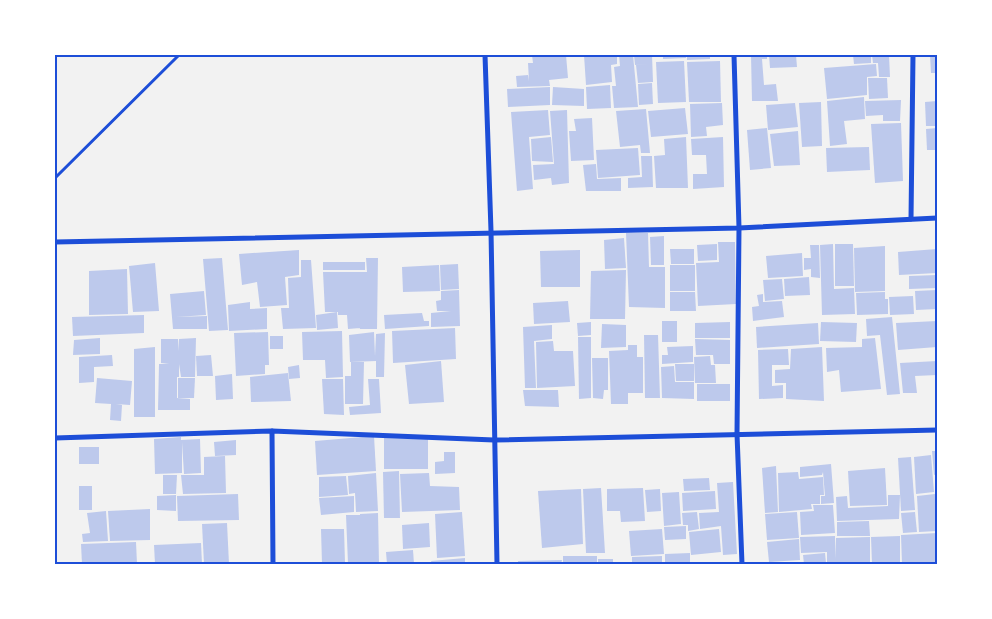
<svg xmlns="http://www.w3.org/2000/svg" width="992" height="619" font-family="'Open Sans',sans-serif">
  <rect width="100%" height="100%" fill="#f2f2f2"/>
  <g fill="#bdc9ec">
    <polygon points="532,55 566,55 568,78 549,80 550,86 517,87 516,76 528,75 529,81 528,63 533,63"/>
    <polygon points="584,55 617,55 617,64 611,65 612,82 586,85"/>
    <polygon points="619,55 633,55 638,107 614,108 612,86 616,86 614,67 620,66"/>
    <polygon points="634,55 652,55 653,82 638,83 636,65 650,64 635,65"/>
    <polygon points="663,55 686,55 686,58 663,59"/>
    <polygon points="687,55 710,55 710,59 687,60"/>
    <polygon points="751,55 767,55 767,59 762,59 764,85 776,84 778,101 752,101"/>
    <polygon points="769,55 796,55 797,67 770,68"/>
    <polygon points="853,55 871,55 871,63 854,64"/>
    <polygon points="872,55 889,55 890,77 879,77 878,63 873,63"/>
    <polygon points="930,55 937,55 937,73 931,73"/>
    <polygon points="684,61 686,102 658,103 656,62"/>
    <polygon points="720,61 721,102 689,102 687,62"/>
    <polygon points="876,64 877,76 867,77 867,95 827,99 824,68"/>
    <polygon points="868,78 887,78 888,98 869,99"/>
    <polygon points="652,83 653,104 639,105 638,84"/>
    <polygon points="610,85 611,108 587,109 586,87"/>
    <polygon points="550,87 550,105 508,107 507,89"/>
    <polygon points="553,87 584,89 584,106 552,105"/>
    <polygon points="864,97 865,119 844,121 847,144 830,146 827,101"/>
    <polygon points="901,100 900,121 883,121 883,115 866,116 865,101"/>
    <polygon points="937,101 937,126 926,126 925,102"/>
    <polygon points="821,102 822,146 802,147 799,103"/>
    <polygon points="722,103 723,125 706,127 707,136 691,137 690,104"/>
    <polygon points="795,103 798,127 768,130 766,105"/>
    <polygon points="685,108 688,134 651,137 648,111"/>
    <polygon points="646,109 650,153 641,153 640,145 620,147 616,111"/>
    <polygon points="548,110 550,135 529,137 533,189 517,191 511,112"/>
    <polygon points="567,110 569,183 552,185 551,178 534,180 533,165 554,164 550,111"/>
    <polygon points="592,118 594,160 571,161 569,131 576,131 574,119"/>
    <polygon points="901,123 903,181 875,183 871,124"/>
    <polygon points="767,128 771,168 750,170 747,130"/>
    <polygon points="937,128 937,150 927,150 926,129"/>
    <polygon points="798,131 800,165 774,166 770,134"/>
    <polygon points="551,137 553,162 532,161 531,139"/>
    <polygon points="686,137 688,188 656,188 654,156 665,155 664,139"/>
    <polygon points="723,137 724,187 693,189 693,174 707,174 706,155 692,155 691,139"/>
    <polygon points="869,147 870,170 827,172 826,148"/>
    <polygon points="638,148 640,175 598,178 596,150"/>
    <polygon points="641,156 652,156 653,187 628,188 628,178 642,177"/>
    <polygon points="596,164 597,179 621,178 621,191 586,191 583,165"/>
    <polygon points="626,233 648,233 649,267 665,267 665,308 629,307"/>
    <polygon points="664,236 664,265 651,265 650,237"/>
    <polygon points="624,238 626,268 605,269 604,240"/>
    <polygon points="718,242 735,242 736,304 698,306 696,263 719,262"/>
    <polygon points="717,244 717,260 698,261 697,245"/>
    <polygon points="833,244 834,289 854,288 855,314 822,315 820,245"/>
    <polygon points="835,244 853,244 854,286 835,286"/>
    <polygon points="810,245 819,245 820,278 811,277 811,269 804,270 804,258 811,258"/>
    <polygon points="885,246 885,291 855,292 854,248"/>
    <polygon points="670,249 694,249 694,264 671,264"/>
    <polygon points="937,249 937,273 899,275 898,252"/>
    <polygon points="299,250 299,275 285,277 287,305 260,307 257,282 242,285 239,254"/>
    <polygon points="580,250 580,287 541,287 540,251"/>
    <polygon points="802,253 803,276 768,278 766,256"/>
    <polygon points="222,258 228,330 209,331 203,259"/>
    <polygon points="366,258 378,258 377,329 360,329 359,309 360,328 348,329 347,315 338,315 338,312 341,312 325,312 323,272 367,272"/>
    <polygon points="301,260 311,260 316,328 283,329 281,308 289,308 288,278 301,277"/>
    <rect x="323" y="262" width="42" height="8"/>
    <polygon points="155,263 159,311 133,312 129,266"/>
    <polygon points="458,264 459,289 441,290 440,265"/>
    <polygon points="439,265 440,291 403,292 402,267"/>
    <rect x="670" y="265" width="25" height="26"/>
    <polygon points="127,269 128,314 89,315 89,271"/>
    <polygon points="626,270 625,319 590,319 591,271"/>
    <polygon points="937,275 937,288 909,289 909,276"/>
    <polygon points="809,277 810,295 785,296 784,279"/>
    <polygon points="782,279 784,299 765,301 763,280"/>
    <polygon points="459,290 460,326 431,327 431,313 451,311 437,311 436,301 441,300 441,291"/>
    <polygon points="937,290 937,309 916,310 915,291"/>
    <polygon points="204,291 206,315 176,317 207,316 207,329 173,329 170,294"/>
    <polygon points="670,292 695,292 696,311 670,311"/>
    <polygon points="885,292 885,299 888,299 888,314 857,315 856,293"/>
    <polygon points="763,294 763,302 782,301 784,317 753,321 752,307 759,306 757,295"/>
    <polygon points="913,296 914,314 890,315 889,297"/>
    <polygon points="568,301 570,322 534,324 533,303"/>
    <polygon points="250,302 250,309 267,308 267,329 229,331 228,305"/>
    <polygon points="337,312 338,328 317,330 316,315"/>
    <polygon points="422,313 424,321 429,321 429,326 385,329 384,315"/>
    <polygon points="144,315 144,333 73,336 72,317"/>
    <polygon points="892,317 900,394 887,395 880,335 867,336 866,319"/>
    <rect x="662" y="321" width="15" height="21"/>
    <polygon points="937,321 937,347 898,350 896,323"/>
    <polygon points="591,322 591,335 578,336 577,323"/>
    <polygon points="730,322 730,338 695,338 695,323"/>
    <polygon points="821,322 857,323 856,342 820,341"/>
    <polygon points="818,323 819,344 757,348 756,327"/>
    <polygon points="602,324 626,325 626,347 601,348"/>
    <polygon points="552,325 552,339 534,341 536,388 525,388 523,327"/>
    <polygon points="455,328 456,359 393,363 392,331"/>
    <polygon points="342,331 343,377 326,378 325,360 303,360 302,332"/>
    <polygon points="268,332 269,365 265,365 265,374 236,376 234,333"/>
    <polygon points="374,332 375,356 376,334 385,333 384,377 376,377 376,361 350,362 349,335"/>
    <polygon points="644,335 658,335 660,398 645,398"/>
    <rect x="270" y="336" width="13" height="13"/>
    <polygon points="578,337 591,337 591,398 579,399"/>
    <polygon points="100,338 100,354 73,355 74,340"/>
    <polygon points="196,338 195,377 181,377 179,364 179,377 177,377 177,398 190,399 190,410 158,410 159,364 169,364 161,363 161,339 178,339 179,351 179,339"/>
    <polygon points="875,338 881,389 841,392 839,370 827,372 826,348 862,347 862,339"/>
    <polygon points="695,339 730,340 730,364 714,364 713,355 696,355"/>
    <polygon points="553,341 554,351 573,351 575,386 537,388 536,342"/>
    <polygon points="628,345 637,345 637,357 643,357 643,393 628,393 628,404 611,404 609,351 628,350"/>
    <polygon points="693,346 693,362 662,364 662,355 668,355 667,347"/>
    <polygon points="155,347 155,417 134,417 134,349"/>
    <polygon points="822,347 824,401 786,399 786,383 775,383 775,370 790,369 791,349"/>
    <polygon points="788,349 789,365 772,365 772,386 783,385 783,398 759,399 758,350"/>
    <polygon points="112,355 113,366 94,367 94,382 79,383 79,357"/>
    <polygon points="211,355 213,376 197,376 196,356"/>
    <polygon points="710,356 711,365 715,365 716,383 695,383 694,357"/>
    <polygon points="592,358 608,358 608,390 604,390 603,399 593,398"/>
    <polygon points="441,361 444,402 409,404 405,365"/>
    <polygon points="937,361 937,375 915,376 917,393 903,393 900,363"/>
    <polygon points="351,362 364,362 363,404 345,404 345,376 351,376"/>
    <polygon points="675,364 694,364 694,381 676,381"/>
    <polygon points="299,365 300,378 289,379 288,367"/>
    <polygon points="674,366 675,382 694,382 694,399 662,398 661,367"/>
    <polygon points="288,373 291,401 251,402 250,377"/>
    <polygon points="232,374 233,399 216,400 215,376"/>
    <polygon points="97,378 132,381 130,405 116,404 122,405 121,421 110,420 111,404 95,403"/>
    <polygon points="178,378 195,378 194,398 178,398"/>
    <polygon points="322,379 343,379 344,415 324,414"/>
    <polygon points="368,379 379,379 381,413 350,415 349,407 370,405"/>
    <rect x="697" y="384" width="33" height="17"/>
    <polygon points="523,390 558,390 559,407 525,406"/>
    <polygon points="374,436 376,471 317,475 315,441"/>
    <polygon points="181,437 181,440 200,439 201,473 184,474 182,442 182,473 155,474 154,439"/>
    <polygon points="384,438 428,439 428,469 384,469"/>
    <polygon points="236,440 236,455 215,456 214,442"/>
    <rect x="79" y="447" width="20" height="17"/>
    <polygon points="932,451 937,451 937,474 934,475"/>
    <polygon points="444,452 455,452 455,473 435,474 435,462 444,461"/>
    <polygon points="931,455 934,492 916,494 914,457"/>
    <polygon points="225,456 226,493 183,494 181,475 204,475 204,457"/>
    <polygon points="911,457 915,510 901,511 898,458"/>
    <polygon points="831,464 834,503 821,504 821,496 825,496 823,472 822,475 800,477 800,467"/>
    <polygon points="776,466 778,512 765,513 762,468"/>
    <polygon points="885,468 887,505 850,506 848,471"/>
    <polygon points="399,471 400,518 384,518 383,472"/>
    <polygon points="798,472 799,479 823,477 824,495 820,495 820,504 811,504 812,509 779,512 778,473"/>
    <polygon points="376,473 378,511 356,512 355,493 349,494 348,476"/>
    <polygon points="429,473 430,486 459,487 460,510 402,512 400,474"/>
    <polygon points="163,475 177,475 176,494 163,494"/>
    <polygon points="346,476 348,495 319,497 319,477"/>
    <polygon points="709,478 710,490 684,491 683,479"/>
    <polygon points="733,482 737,554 723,555 721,526 700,529 699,513 719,512 717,483"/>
    <rect x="79" y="486" width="13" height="24"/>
    <polygon points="601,488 605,553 586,553 583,489"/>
    <polygon points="643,488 645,521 621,522 620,511 607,511 607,489"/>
    <polygon points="581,489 583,544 542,548 538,491"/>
    <polygon points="660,489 661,511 647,512 645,490"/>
    <polygon points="715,491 716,509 683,511 682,493"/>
    <polygon points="679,492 681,524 664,526 662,493"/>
    <polygon points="238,494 239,520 178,521 177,496"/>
    <polygon points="935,494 937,531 919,532 917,496"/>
    <polygon points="176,495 176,511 157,510 157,496"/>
    <polygon points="888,495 900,495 899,519 837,521 836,497 847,496 848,508 888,506"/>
    <polygon points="354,496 354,512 321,515 319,498"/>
    <polygon points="813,505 833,505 835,533 801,535 800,512 814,511"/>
    <polygon points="150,509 150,540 110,541 108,511"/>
    <polygon points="106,511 108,541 83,542 82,534 90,533 87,513"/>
    <polygon points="462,512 465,556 437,558 435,514"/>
    <polygon points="697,512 699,529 688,531 688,525 683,525 682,513"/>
    <polygon points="797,512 799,538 767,540 765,514"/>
    <polygon points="915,512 917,532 903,533 901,513"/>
    <polygon points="378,513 379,564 348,564 346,515 360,515 361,562 360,514"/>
    <polygon points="869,521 870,536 837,536 837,522"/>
    <polygon points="227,523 229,564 204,564 202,524"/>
    <polygon points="429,523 430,547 403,549 402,525"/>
    <polygon points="686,526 686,539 665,540 664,527"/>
    <polygon points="321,529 344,529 345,563 322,564"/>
    <polygon points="662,529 664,554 631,556 629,531"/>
    <polygon points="719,529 721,552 691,555 689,532"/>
    <polygon points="937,533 937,564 902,564 901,535"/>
    <polygon points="835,536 835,559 836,538 870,537 870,563 836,564 836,562 827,562 827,552 801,553 800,537"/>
    <polygon points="900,536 900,564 872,564 871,537"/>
    <polygon points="799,539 800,560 769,562 767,542"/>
    <polygon points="136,542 137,564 82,564 81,544"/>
    <polygon points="201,543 202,564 155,564 154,545"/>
    <polygon points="413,550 414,564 387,564 386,552"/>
    <polygon points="690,553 690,562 665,563 665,554"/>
    <polygon points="825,553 826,563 804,564 803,555"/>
    <rect x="563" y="556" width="34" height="8"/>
    <polygon points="662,556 662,564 632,564 632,557"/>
    <polygon points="465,558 465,564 432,564 431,561"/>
    <rect x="598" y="559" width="15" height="5"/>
    <polygon points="562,560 561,564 518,564 518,561"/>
  </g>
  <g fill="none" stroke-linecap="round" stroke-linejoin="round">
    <polyline stroke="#1d4ed8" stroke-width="3" points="55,178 179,55"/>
    <g stroke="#1d4ed8" stroke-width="5">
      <polyline points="485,55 491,231 497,564"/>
      <polyline points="734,55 739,228 737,434 742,564"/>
      <polyline points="911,219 913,55"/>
      <polyline points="55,242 739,228 937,218"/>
      <polyline points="272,431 273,564"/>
      <polyline points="55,438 272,431 494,440 937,430"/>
    </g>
  </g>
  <rect width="992" height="619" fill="none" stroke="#ffffff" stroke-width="112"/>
  <rect x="56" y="56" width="880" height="507" fill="none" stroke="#1d4ed8" stroke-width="2"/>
</svg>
